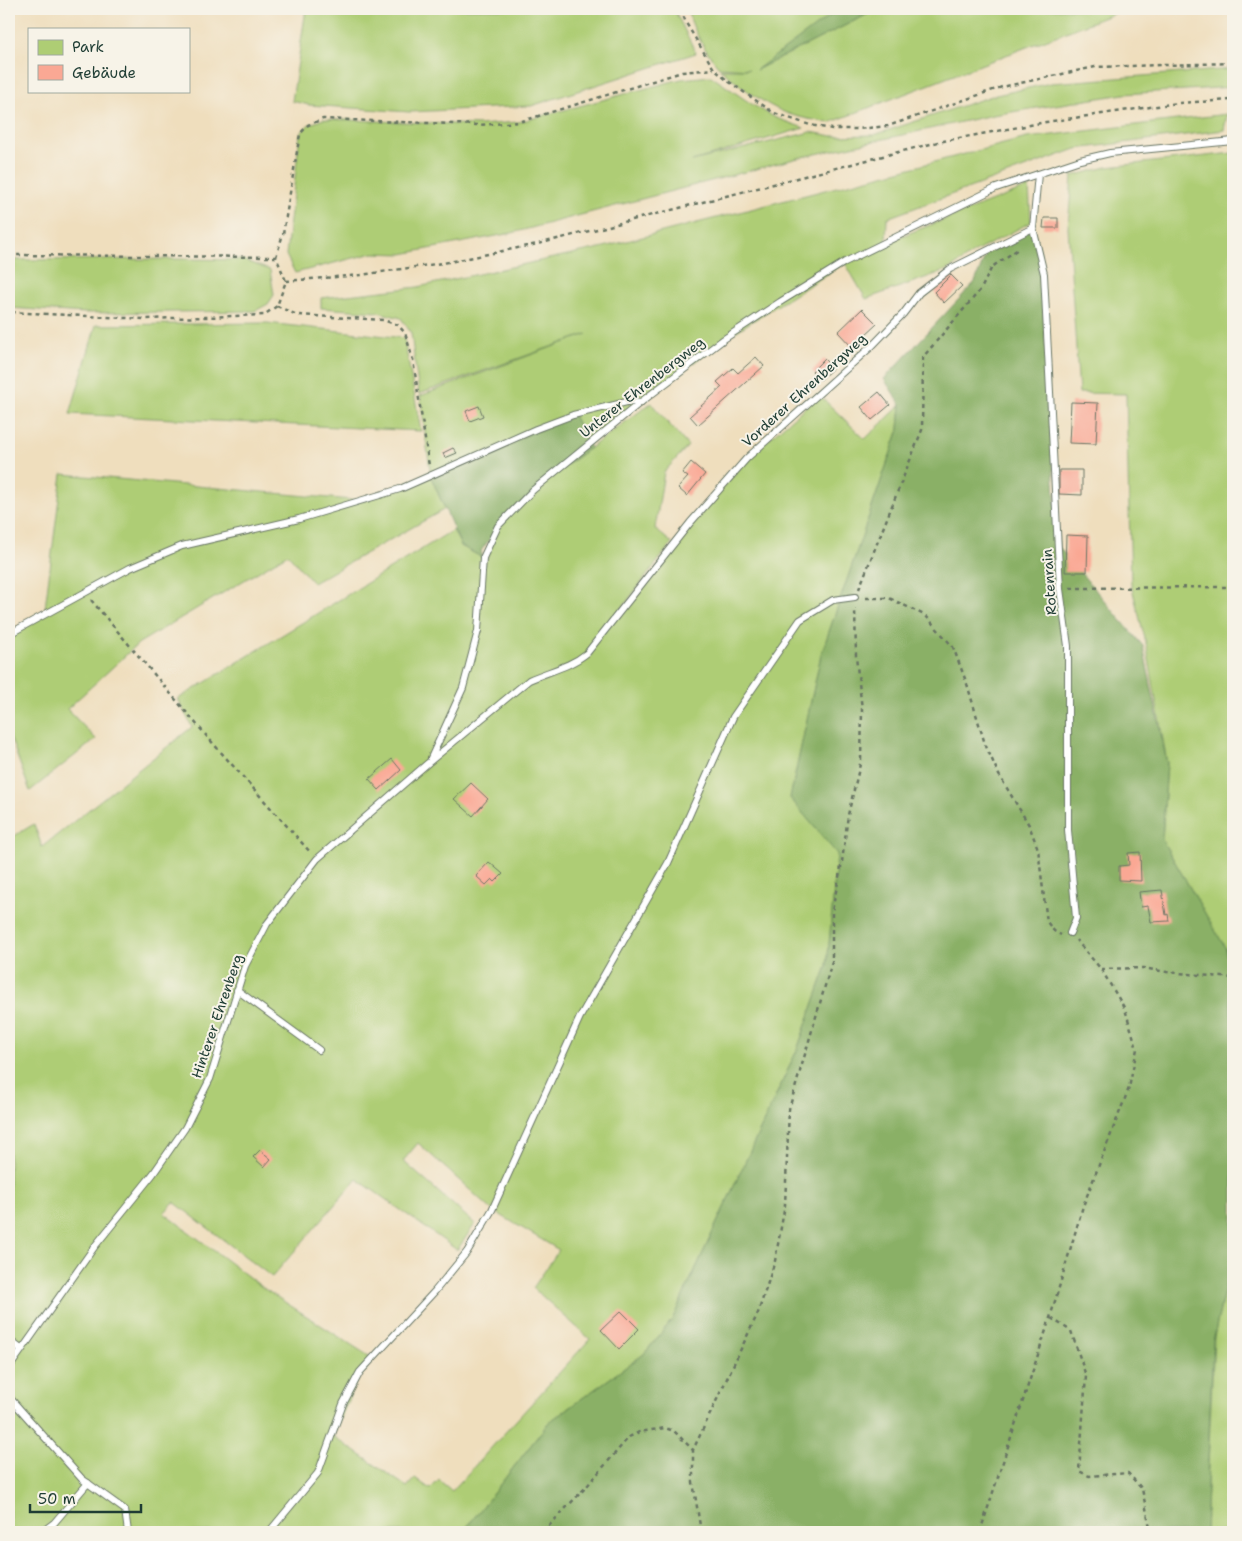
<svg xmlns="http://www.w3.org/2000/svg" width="1242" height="1541" font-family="'Shantell Sans',sans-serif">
  <rect width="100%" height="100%" fill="#f7f3e8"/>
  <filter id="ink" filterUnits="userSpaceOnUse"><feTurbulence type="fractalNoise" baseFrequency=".02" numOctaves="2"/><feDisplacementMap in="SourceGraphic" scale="10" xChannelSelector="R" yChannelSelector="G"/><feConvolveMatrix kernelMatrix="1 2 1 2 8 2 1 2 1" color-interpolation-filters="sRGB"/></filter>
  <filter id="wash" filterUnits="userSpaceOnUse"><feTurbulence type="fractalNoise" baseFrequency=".0096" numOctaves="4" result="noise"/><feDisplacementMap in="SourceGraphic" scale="20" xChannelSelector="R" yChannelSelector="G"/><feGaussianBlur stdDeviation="1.12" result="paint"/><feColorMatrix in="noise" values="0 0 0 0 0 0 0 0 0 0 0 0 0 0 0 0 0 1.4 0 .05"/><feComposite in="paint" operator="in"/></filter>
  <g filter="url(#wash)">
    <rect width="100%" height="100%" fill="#efdebd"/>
    <g fill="#aecd74" stroke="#668554" fill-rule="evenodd">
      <polygon points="306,9 674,9 696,53 531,106 410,112 309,105 292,101"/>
      <path d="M687,9H839L760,68L878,9H1126L829,123C815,120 799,118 786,113C762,103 740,86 720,69H749L719,67C704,50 693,30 687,9Z"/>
      <polygon points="1233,69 1233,87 1124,94 993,115 802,157 512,233 402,254 373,253 295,273 286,255 300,134 308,125 323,119 479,125 519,122 681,79 711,76 753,105 776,118 804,128 692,161 811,132 832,136 874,135 992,96 1051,83"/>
      <polygon points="1227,114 1224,130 1076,149 887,218 886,242 1029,187 1031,222 973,253 950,269 866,299 845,263 724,339 587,446 431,477 445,509 313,583 288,554 139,643 67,709 96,739 30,791 9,734 9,634 44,616 62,474 363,501 431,477 420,396 587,334 419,394 411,333 401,318 378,312 321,308 321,298 418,287 600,248 1027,138"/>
      <polygon points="1233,153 1233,1034 1226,949 1162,840 1167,763 1146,643 1131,584 1126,394 1079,393 1068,227 1072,176 1107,167"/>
      <polygon points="187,259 243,260 270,270 274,295 268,304 255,311 85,313 9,308 9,260"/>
      <polygon points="267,323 404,338 421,431 70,414 96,325"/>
      <path d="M819,395L865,439L901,405L899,429L821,655L790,798L838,854L827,966L797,1050L672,1320L644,1354L549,1422L463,1532H9V839L34,824L42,847L192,727L178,699L453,530L461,546L483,558V569L498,526L533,490L651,403L688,446L664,472L655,529L672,543L587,653L747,458ZM418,1143L492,1210L559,1250L533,1288L590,1339L452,1491L439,1480L430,1489L415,1478L407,1487L333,1436L360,1372L372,1358L266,1290L164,1213L174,1202L272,1277L357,1179L457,1250L475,1224L403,1161Z"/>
      <polygon points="1233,1250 1233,1532 1205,1532 1214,1337"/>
    </g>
    <g fill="#8ab066" stroke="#54764d">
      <polygon points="839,9 878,9 756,70"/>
      <polygon points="1033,228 1040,252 1058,546 1143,646 1167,763 1162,840 1226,949 1233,1034 1233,1250 1213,1341 1205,1532 463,1532 549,1422 644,1354 672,1320 797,1050 827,966 837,854 790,798 821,655 899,429 901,405 884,379 975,282 986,254"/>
      <path d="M573,415L590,448C547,478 511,507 481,551L483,558L461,546L431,477Z"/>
    </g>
    <g id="blocks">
      <g fill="#faa894">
        <polygon points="1044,218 1058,218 1058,228 1043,228"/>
        <polygon points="951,275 962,286 944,303 934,292"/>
        <polygon points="862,309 877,324 852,347 838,332"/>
        <polygon points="756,357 764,366 698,425 690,416 722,387 717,382 733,368 738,373"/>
        <polygon points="824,359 833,368 820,380 812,371"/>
        <polygon points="879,392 890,405 872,420 861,407"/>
        <polygon points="1071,402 1098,403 1096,444 1069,443"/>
        <polygon points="479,406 483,416 470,421 466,411"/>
        <polygon points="453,448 457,453 445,458 443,453"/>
        <polygon points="691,462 705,474 687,496 678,488 688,477 682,473"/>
        <polygon points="1059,470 1082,470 1082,495 1059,494"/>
        <polygon points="1066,535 1088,536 1087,572 1065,572"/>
        <polygon points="392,759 401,770 379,790 369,779"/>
        <polygon points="471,783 488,799 473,816 454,799"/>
        <polygon points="1140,852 1141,881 1119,880 1119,866 1129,865 1128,853"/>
        <polygon points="489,862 503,874 495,882 492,879 486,885 476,876"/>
        <polygon points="1162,890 1166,915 1168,914 1169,921 1151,922 1148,906 1141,907 1139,892"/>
        <polygon points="260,1150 271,1159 264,1167 253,1157"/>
        <polygon points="621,1311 639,1329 619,1349 601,1330"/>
      </g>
    </g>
  </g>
  <g filter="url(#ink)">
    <use href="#blocks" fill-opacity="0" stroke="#687564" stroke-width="1"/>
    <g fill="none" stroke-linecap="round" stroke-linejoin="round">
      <defs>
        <g id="service">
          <polyline points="1033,228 1044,274 1060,589 1068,646 1068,830 1076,918 1070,933"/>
          <polyline points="9,634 130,568 182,546 299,519 400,489 536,429 573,415 631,401 641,402"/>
          <polyline points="431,758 463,688 478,631 483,558 498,526 533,490 641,402 724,339 780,302 845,262 996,188 1038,174"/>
          <polyline points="237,990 319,1050"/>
          <polyline points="9,1340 21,1349"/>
          <path d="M9,1368L95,1246L153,1174L185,1128L210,1079L245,966L267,924L317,859L428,763L529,680C549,671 570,667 587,653L690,523L747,458L873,345L903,314L919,293L950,269L1033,228L1038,174L1080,160L1110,153L1233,141"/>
          <polyline points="9,1397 82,1479 125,1510 128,1532"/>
          <polyline points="42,1532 54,1523 88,1483"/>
          <polyline points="269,1532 318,1473 343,1404 360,1372 435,1291 467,1252 492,1210 580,1017 668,863 733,717 800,620 833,600 855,597"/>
        </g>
      </defs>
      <use href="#service" stroke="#687564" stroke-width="8"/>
      <g stroke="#687564" stroke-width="2.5" stroke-dasharray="4 4" stroke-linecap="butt">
        <polyline points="681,9 686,23 714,69 728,81 774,113 810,125 832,129 858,129 888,126 1002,87 1095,67 1233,63"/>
        <polyline points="9,255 276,257 286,281 277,306 264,315 145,319 9,312"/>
        <polyline points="276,257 283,234 300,134 308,125 323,119 479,125 519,122 682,72 714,69"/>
        <polyline points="286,281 361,275 449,262 542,243 938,142 1046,122 1178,103 1233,100"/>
        <polyline points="277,306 297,315 383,320 398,325 405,333 413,360 429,466"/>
        <polyline points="1070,588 1233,587"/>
        <polyline points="859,589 922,430 923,357 981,289 992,267 1018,249"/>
        <polyline points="866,598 889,598 926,616 953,647 967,684 985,744 999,775 1029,825 1038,849 1047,922 1054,931 1061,935"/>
        <polyline points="91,600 210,740 311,853"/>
        <polyline points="1101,969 1143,968 1167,972 1233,978"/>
        <polyline points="1051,1318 1071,1331 1086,1376 1079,1471 1089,1476 1128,1473 1142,1489 1151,1532"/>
        <polyline points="543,1532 587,1486 629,1437 639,1432 665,1428 674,1431 693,1450"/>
        <polyline points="701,1532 693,1482 693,1450 758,1313 775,1261 785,1205 789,1109 832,962 832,911 842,862 848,815 861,760 862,709 856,657 855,608"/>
        <polyline points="980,1532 1050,1318 1083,1206 1129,1088 1137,1049 1125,1009 1101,969 1076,940"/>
      </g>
      <use href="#service" stroke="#fff" stroke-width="6"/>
    </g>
  </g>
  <g text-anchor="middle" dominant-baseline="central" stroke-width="4" stroke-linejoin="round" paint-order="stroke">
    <g font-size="14" fill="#1f3d34" stroke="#f7f3e8">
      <text transform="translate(642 387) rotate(-38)">Unterer Ehrenbergweg</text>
      <text transform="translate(804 390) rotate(-42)">Vorderer Ehrenbergweg</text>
      <text transform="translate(1049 582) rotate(-94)">Rotenrain</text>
      <text transform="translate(217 1016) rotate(-71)">Hinterer Ehrenberg</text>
    </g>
  </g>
  <rect width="1242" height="1541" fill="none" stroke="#f7f3e8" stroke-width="30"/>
  <rect x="28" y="28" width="162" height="65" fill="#f7f3e8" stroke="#a1aaa0"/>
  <rect x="38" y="40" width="25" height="15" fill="#aecd74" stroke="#a1aaa0"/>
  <text x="72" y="52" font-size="15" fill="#1f3d34">Park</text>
  <rect x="38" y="65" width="25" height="15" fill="#faa894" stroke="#a1aaa0"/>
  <text x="72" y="78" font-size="15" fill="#1f3d34">Gebäude</text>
  <path d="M30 1504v8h111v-8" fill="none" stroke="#1f3d34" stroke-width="2.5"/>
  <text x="38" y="1504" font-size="15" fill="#1f3d34" stroke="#f7f3e8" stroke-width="4" paint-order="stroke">50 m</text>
</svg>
